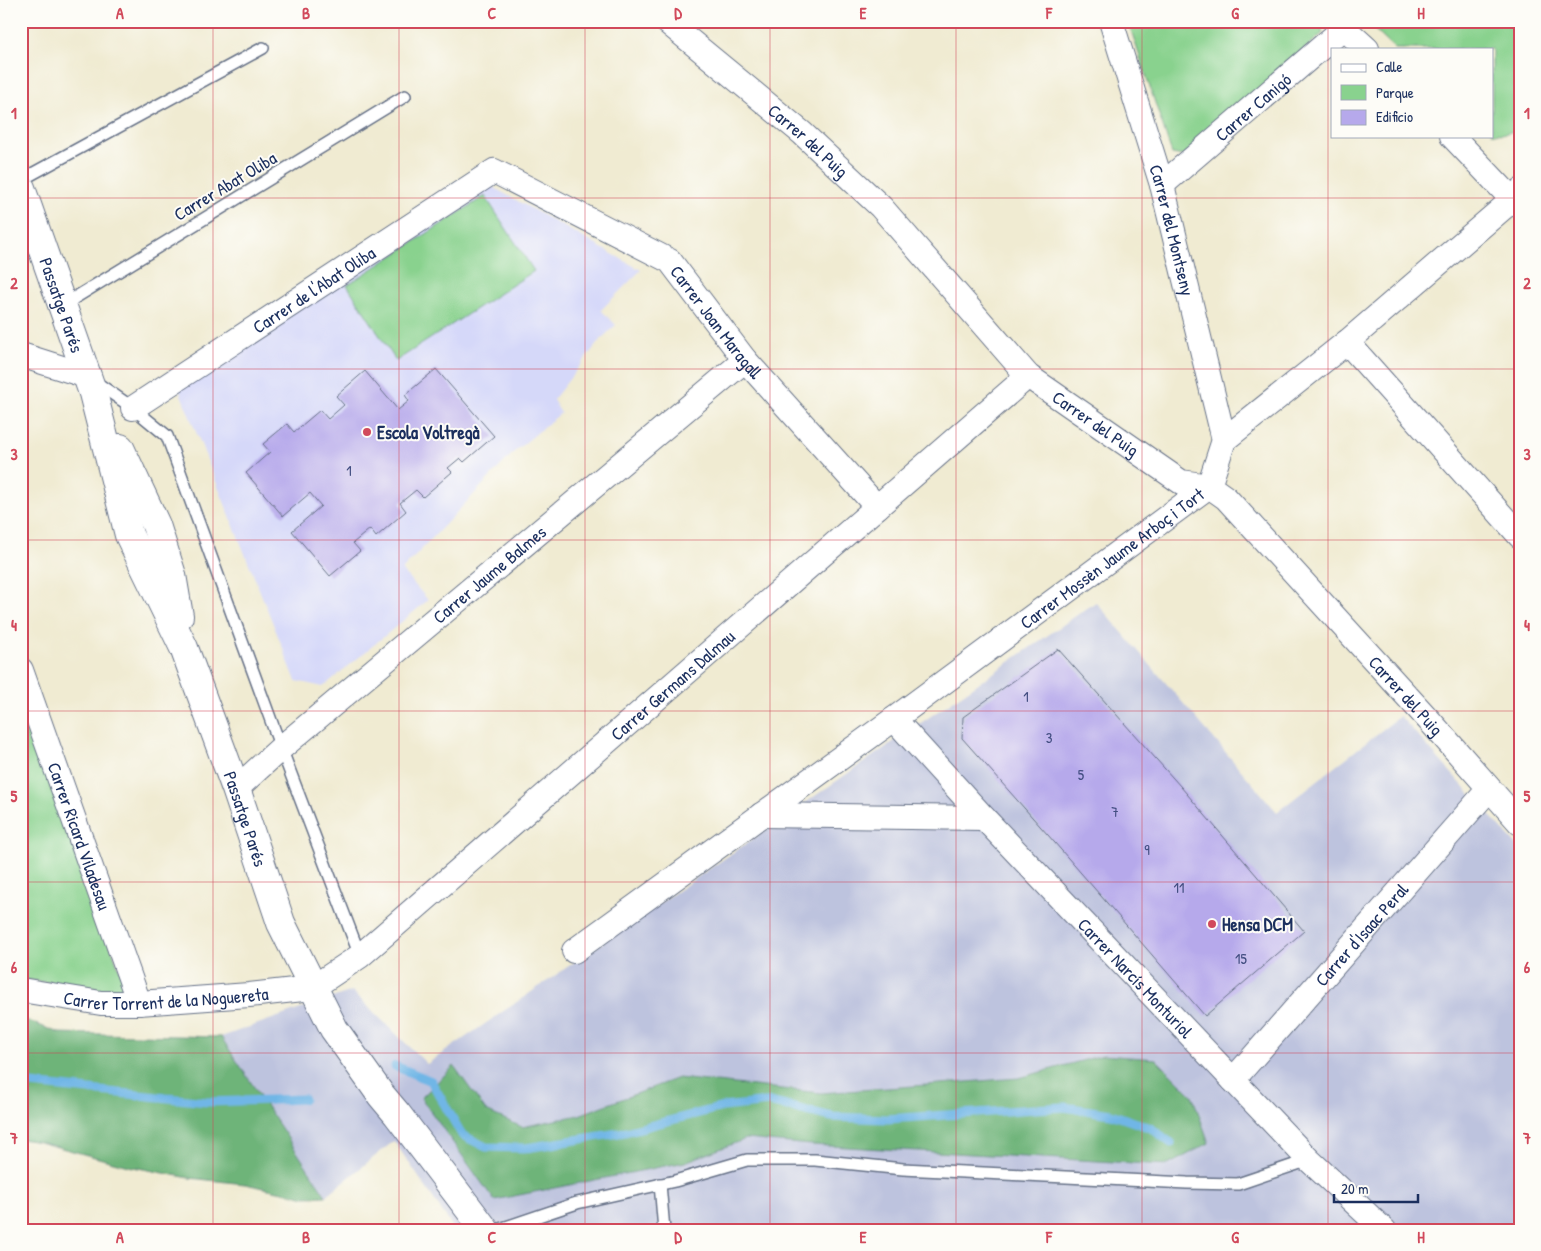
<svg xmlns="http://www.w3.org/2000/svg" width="1541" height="1251" font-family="'Patrick Hand',sans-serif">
  <rect width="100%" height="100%" fill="#fdfcf7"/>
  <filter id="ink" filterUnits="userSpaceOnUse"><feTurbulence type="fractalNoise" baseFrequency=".02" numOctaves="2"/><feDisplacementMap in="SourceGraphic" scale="10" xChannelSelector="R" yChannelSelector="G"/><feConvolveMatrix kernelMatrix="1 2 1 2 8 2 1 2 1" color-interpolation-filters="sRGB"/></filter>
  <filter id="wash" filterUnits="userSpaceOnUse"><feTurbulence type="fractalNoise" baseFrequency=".0096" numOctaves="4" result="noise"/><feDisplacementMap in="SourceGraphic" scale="20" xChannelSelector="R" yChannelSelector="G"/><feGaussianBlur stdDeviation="1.12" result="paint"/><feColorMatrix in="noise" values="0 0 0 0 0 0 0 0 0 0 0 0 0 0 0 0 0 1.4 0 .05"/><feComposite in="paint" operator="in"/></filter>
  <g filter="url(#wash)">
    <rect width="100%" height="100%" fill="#f0ebd2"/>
    <polygon fill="#d5d8f9" points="489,185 641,270 601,310 616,325 601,339 553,400 561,413 514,452 402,570 428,600 323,687 296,681 178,387"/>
    <path fill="#bdc3de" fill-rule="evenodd" d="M1096,602L1277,812L1400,716L1520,849V1230H455L394,1141L326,1196L221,1037L352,991L427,1064ZM1103,1055L1168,1165L811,1145L746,1139L685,1162L494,1200L454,1067L486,1111L522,1127L579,1115L678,1078L821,1093L1019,1078Z"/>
    <g fill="#89d28e" stroke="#528076">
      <polygon points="1128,21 1317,21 1320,23 1323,33 1183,156 1172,154"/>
      <path d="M1365,21H1505L1517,36L1520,42V128C1511,133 1502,135 1492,133V49H1395Z"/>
      <polygon points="485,196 534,271 396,361 347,285"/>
      <polygon points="21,703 128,993 21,979"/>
    </g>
    <g fill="#6eb479" stroke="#44726c">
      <polygon points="21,1018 59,1033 221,1037 326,1196 306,1197 245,1184 189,1178 128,1166 39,1142 21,1139"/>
      <polygon points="1103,1055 1156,1059 1192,1095 1209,1143 1168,1165 811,1145 746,1139 685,1162 494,1200 421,1098 454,1066 486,1111 522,1127 579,1115 678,1078 821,1093 1019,1078"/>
    </g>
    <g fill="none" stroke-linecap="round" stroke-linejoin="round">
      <g stroke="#6fb6e6" stroke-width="9">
        <polyline points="395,1066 431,1081 462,1135 486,1147 526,1148 625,1132 723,1107 769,1102 832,1117 887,1119 1064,1107 1111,1114 1151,1128 1171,1143"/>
        <polyline points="21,1083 207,1102 304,1099"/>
      </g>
    </g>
    <g id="blocks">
      <g fill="#b6a9eb">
        <polygon points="436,369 494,436 464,462 460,458 448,468 452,472 423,497 416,490 400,503 406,511 376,537 370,529 353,543 360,551 330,576 292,531 321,506 310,493 283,516 246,473 270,452 263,444 287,424 294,432 320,410 328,419 344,405 336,396 365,371 398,410 409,401 405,395"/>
        <polygon points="1058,649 1181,787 1304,931 1205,1016 1048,835 962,738 963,717"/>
      </g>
    </g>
  </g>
  <g filter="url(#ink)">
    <use href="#blocks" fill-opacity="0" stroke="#667187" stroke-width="1"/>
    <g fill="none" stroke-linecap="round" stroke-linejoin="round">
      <defs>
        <g id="service">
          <polyline points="21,180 263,48"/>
          <polyline points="63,305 405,96"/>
          <polyline points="94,381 133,408 167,436 281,748 360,956"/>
          <polyline points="660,1184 664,1230"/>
          <polyline points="497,1230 577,1203 675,1181 747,1160 815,1160 903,1169 1187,1183 1238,1184 1309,1160"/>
        </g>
        <g id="minor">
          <path id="s1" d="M666,21L802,133L881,207L1028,376L1181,482L1209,486L1226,498L1428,719L1520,823"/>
          <path id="s2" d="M1111,21L1162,185L1224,440"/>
          <polyline points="1336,21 1367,49"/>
          <polyline points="1452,136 1512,199 1520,205"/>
          <path id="s3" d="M1162,185L1344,28"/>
          <polyline points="1347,342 1520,536"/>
          <polyline points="21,355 87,376"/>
          <path id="s4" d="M133,408L494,171L670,261L745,360L877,507"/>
          <path id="s5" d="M21,670L139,1003"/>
          <path id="s6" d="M894,719L984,818L1309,1160L1384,1230"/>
          <path id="s7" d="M236,789L281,748L745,360"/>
          <polyline points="761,815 984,818"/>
          <path id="s8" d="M574,951L894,719L1209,486L1224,440L1347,342L1503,208L1520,191"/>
          <path id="s9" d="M21,990L101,1003H139L249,995L312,988L360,956L1028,376"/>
          <path id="s10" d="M1233,1080L1489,789"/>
        </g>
        <g id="tertiary">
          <path id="s11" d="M21,188L93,393L129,535L184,648L236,789L281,923L334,1029L381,1095L397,1114L485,1230"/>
          <polyline points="120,448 156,525 172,575 179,616"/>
        </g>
      </defs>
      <use href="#service" stroke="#667187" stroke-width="14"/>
      <use href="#minor" stroke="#667187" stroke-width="26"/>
      <use href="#tertiary" stroke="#667187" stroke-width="30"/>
      <use href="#service" stroke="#fff" stroke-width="11"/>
      <use href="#minor" stroke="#fff" stroke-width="24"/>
      <use href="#tertiary" stroke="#fff" stroke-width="28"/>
    </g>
  </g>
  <path fill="none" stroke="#d1495b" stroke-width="1" stroke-opacity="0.55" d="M213,21V1230M399,21V1230M585,21V1230M770,21V1230M956,21V1230M1142,21V1230M1328,21V1230M21,198H1520M21,369H1520M21,540H1520M21,711H1520M21,882H1520M21,1053H1520"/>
  <g fill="#d1495b" stroke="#fdfcf7" stroke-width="2">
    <circle cx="367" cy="432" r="5"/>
    <circle cx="1212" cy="924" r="5"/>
  </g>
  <g text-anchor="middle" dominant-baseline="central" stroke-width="4" stroke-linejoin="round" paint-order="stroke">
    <g font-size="15" fill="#424e81">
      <text x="349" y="470">1</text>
      <text x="1026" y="696">1</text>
      <text x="1049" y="737">3</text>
      <text x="1081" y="774">5</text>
      <text x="1115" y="811">7</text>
      <text x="1147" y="849">9</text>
      <text x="1179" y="887">11</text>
      <text x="1241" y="958">15</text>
    </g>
    <g font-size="18" fill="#1b2f5e" stroke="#fdfcf7">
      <text stroke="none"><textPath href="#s3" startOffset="120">Carrer Canigó</textPath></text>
      <text stroke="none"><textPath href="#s1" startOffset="186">Carrer del Puig</textPath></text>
      <text transform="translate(225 186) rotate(-31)">Carrer Abat Oliba</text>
      <text stroke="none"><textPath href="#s2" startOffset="218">Carrer del Montseny</textPath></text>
      <text stroke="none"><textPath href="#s4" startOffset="216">Carrer de l'Abat Oliba</textPath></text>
      <text stroke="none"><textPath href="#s11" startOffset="124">Passatge Parés</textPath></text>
      <text stroke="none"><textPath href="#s4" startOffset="706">Carrer Joan Maragall</textPath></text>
      <text stroke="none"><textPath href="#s1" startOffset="591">Carrer del Puig</textPath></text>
      <text stroke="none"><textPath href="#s8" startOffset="666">Carrer Mossèn Jaume Arboç i Tort</textPath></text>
      <text stroke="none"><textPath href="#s7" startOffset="332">Carrer Jaume Balmes</textPath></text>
      <text stroke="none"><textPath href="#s9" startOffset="764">Carrer Germans Dalmau</textPath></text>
      <text stroke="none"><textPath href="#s1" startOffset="1011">Carrer del Puig</textPath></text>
      <text stroke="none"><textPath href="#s11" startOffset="671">Passatge Parés</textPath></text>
      <text stroke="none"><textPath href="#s5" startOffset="176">Carrer Ricard Viladesau</textPath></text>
      <text stroke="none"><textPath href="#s10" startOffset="194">Carrer d'Isaac Peral</textPath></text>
      <text stroke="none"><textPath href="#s6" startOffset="354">Carrer Narcís Monturiol</textPath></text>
      <text stroke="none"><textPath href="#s9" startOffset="146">Carrer Torrent de la Noguereta</textPath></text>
    </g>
    <g font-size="18" font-weight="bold" fill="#1b2f5e" stroke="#fdfcf7" text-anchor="start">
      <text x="377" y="432">Escola Voltregà</text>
      <text x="1222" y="924">Hensa DCM</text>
    </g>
  </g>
  <rect width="1541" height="1251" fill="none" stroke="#fdfcf7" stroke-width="55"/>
  <rect x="1331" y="48" width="162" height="90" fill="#fdfcf7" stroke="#a3aaba"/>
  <rect x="1341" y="64" width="25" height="8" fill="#ffffff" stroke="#a3aaba"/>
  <text x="1376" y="72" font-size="15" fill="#1b2f5e">Calle</text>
  <rect x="1341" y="85" width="25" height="15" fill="#89d28e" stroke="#a3aaba"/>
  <text x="1376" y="98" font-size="15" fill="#1b2f5e">Parque</text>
  <rect x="1341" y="110" width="25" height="15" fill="#b6a9eb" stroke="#a3aaba"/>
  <text x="1376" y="122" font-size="15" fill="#1b2f5e">Edificio</text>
  <path d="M1334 1194v8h84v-8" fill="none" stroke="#1b2f5e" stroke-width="2.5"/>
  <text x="1341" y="1194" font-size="15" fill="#1b2f5e" stroke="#fdfcf7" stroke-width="4" paint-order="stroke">20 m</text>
  <rect x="28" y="28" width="1486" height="1196" fill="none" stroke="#d1495b" stroke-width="2"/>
  <g font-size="16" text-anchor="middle" font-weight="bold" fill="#d1495b">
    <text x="120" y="19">A</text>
    <text x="306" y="19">B</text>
    <text x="492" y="19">C</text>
    <text x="678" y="19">D</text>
    <text x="863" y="19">E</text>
    <text x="1049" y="19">F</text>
    <text x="1235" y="19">G</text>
    <text x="1421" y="19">H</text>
    <text x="14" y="119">1</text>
    <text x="1527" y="119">1</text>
    <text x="14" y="289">2</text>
    <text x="1527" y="289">2</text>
    <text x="14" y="460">3</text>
    <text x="1527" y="460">3</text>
    <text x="14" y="631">4</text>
    <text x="1527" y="631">4</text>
    <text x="14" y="802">5</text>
    <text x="1527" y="802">5</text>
    <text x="14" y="973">6</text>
    <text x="1527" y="973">6</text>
    <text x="14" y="1144">7</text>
    <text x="1527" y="1144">7</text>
    <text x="120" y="1243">A</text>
    <text x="306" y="1243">B</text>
    <text x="492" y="1243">C</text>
    <text x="678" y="1243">D</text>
    <text x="863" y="1243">E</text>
    <text x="1049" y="1243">F</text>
    <text x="1235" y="1243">G</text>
    <text x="1421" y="1243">H</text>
  </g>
</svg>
